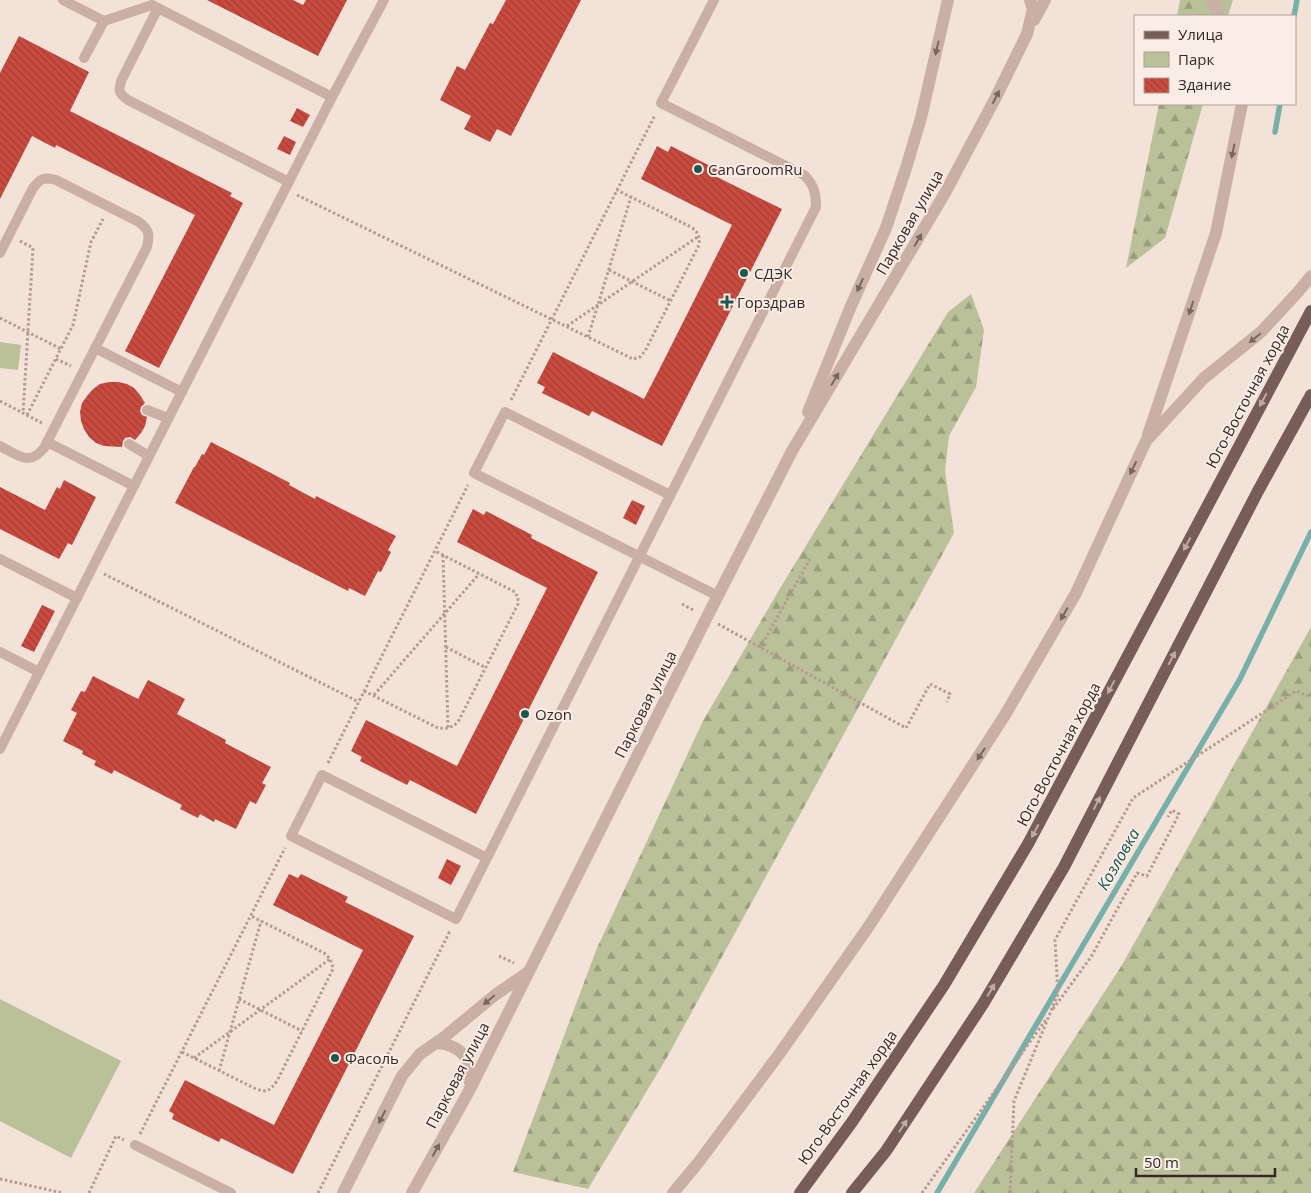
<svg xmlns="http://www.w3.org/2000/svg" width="1311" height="1193" font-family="'Open Sans',sans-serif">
  <defs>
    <pattern id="forest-firs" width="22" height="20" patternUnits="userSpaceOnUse" patternTransform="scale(1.25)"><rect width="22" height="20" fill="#bac198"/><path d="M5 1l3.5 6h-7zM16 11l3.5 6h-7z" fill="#989d7c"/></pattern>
    <pattern id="building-back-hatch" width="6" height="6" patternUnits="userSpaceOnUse" patternTransform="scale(1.25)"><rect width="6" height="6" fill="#c94b3f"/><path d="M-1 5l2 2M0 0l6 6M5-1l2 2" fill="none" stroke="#a43e35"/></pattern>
  </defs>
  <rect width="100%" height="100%" fill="#f2e2d8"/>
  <g fill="url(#forest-firs)">
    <polygon points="1180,0 1233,0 1228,16 1177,16"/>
    <polygon points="1159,104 1203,104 1165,238 1126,268"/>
    <polygon points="971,294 984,330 976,387 949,436 945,471 954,533 666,1059 588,1189 513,1172 597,948 703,721 779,590 948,312"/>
    <polygon points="1311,627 1311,1193 974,1193 1122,965"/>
  </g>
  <g fill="#bac198">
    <polygon points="0,342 21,345 18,370 0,368"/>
    <polygon points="0,999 121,1061 71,1158 0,1121"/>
  </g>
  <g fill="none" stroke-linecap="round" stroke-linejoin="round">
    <g stroke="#77b0a9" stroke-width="5.5">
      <polyline points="1294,16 1297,0"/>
      <polyline points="1275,132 1280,104"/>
      <polyline points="937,1193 1240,679 1311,532"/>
    </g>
  </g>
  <g fill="url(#building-back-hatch)">
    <polygon points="207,0 293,0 303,5 306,0 347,0 318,56"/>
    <polygon points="506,0 581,0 511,136 497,129 490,142 464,129 471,116 440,100 457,66 465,70 490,23 493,24"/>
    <polygon points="19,36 89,72 70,111 232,193 230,196 243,203 159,368 125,351 195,215 56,145 55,148 32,136 0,199 0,73"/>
    <polygon points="297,108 310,115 303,127 290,121"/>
    <polygon points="284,136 296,142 290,155 277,149"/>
    <polygon points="657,146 668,152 671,146 718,170 715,176 782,209 662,446 592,411 589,416 542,393 545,387 537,383 553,352 644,399 658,372 732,225 641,179"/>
    <polygon points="109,382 118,382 127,384 134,388 140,395 145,403 141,407 140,411 142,415 147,417 145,426 141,433 135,440 130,437 125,438 123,441 122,447 104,446 96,443 89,437 84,429 81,421 80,412 82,403 87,396 93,389 100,384"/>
    <polygon points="211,442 290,483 289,485 315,499 316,496 396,536 388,550 391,552 381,572 378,571 365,596 349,588 348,591 175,503 194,467 195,467 202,454 204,455"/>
    <polygon points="64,480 96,497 72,545 68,543 59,559 0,529 0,487 45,510 57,487 60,489"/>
    <polygon points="632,500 645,506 636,525 623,518"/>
    <polygon points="473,509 484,515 486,511 532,535 531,538 598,572 476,814 410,780 407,785 360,761 362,757 351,751 366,720 457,766 487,707 547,588 457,542"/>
    <polygon points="42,605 55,611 34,652 21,646"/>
    <polygon points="93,676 138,699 148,680 185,699 177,714 226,740 225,743 271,767 262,783 266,785 256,804 250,801 236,829 215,819 214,822 200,814 198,818 180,809 182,805 114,770 112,774 94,765 96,761 82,754 83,751 63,741 77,713 71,710 81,691 85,692"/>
    <polygon points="447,859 461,866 451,885 438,878"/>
    <polygon points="289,874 298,878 301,874 348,897 345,902 414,936 293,1174 221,1138 219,1142 172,1119 174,1114 169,1111 185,1080 274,1125 333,1009 363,950 273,905"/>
  </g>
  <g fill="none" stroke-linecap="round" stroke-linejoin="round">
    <g stroke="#b6998f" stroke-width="3" stroke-dasharray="2.5 2.5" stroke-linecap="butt">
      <path d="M297,195L633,359L640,357L645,351L699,245C700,236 698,232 691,227L617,190"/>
      <polyline points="20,241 33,248 23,413"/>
      <polyline points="609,270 671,301"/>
      <polyline points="0,318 61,349"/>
      <polyline points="567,326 699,236"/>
      <polyline points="588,337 631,197"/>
      <polyline points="56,359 71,366"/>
      <polyline points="511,400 655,115"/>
      <polyline points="0,401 42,423"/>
      <polyline points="27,415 73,325 91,242 103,219"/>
      <polyline points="443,555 448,728"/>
      <polyline points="104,574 359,702"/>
      <polyline points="682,604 695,611"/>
      <polyline points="718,624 906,728 930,684 950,694 947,702"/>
      <polyline points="446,647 486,668"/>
      <polyline points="760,648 810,559"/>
      <path d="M364,691L438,728C446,729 452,728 458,722L518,604V598L515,592L435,551"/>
      <polyline points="374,695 479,574"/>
      <polyline points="328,763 468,485"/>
      <polyline points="499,956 514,963"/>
      <polyline points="239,999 302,1031"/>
      <polyline points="1053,1009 1091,957 1137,873 1147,876 1179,814 1172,810 1168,817"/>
      <path d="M182,1052L256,1089C268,1093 270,1090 277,1081L333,969C332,962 330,958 324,953L251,916"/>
      <polyline points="194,1058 330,959"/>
      <polyline points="219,1071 261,921"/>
      <polyline points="140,1134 285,848"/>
      <polyline points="0,1179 63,1193"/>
      <polyline points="89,1193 116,1136 124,1140"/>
      <polyline points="318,1193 450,931"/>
      <polyline points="922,1193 1047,1018"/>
      <polyline points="1010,1193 1014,1101 1058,994 1055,940 1133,798 1296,691 1311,697"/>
    </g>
    <g stroke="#cab0a4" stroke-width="10">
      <polyline points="63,0 104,21 152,5 332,97"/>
      <path d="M158,8L122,79C118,90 118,93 128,100L289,182"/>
      <polyline points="84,58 104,21"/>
      <path d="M0,253L33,188C41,178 44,177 56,180L139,222C149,230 150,234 147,247L44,448C29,467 18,455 0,446"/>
      <polyline points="95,348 182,392"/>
      <polyline points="147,410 168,418"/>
      <polyline points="47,442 134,486"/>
      <polyline points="129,444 149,456"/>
      <polyline points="670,495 505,412 474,473 718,596"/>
      <polyline points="0,559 77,598"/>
      <polyline points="0,652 39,672"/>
      <polyline points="0,749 332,97 384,0"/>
      <path d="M487,858L322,775L291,836L456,919L487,858L816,207C816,193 814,185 804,175L661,103L714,0"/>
      <polyline points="135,1145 231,1193"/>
    </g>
    <g stroke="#cab0a4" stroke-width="12">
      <polyline points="1212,0 1219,16"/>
      <polyline points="1034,20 1045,0"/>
      <polyline points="808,412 851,306 886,228 906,168 921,118 948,0"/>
      <polyline points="1148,435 1216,233 1242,104"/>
      <path d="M436,1043C459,1044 475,1060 470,1083"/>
      <polyline points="343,1193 402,1076 420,1054 443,1038 495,995 527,973"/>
      <polyline points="412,1193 469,1091 707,617 792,451 945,193 995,99 1027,34 1033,9 1030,0"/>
      <polyline points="673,1193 698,1163 780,1053 869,926 1005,715 1076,593 1146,441 1204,378 1261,332 1298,292 1311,276"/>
    </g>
    <g stroke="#785c57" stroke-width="12">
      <polyline points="800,1193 852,1122 944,985 1028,844 1311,311"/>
      <polyline points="852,1193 886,1151 983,1004 1064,867 1258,491 1311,395"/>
    </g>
  </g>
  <defs><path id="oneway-solid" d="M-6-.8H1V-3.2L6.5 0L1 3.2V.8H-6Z" transform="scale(1.25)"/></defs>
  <g fill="#78655f">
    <use href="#oneway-solid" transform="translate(937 48) rotate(103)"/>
    <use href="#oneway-solid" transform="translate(996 97) rotate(-63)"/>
    <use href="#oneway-solid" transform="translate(1233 151) rotate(102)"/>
    <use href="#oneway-solid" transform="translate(918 240) rotate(-60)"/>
    <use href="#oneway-solid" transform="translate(860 285) rotate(114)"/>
    <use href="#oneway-solid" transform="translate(1191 308) rotate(108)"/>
    <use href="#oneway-solid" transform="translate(1255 338) rotate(141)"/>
    <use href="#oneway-solid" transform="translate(835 379) rotate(-59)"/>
    <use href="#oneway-solid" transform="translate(1133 468) rotate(116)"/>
    <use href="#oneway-solid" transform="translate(1064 614) rotate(120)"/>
    <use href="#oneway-solid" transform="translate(981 754) rotate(123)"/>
    <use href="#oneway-solid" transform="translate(489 1000) rotate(141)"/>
    <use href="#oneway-solid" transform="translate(382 1117) rotate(117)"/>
    <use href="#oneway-solid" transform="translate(436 1150) rotate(-61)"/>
  </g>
  <g fill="#c0aca5">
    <use href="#oneway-solid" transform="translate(1263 400) rotate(118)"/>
    <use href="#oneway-solid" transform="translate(1187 544) rotate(118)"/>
    <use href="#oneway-solid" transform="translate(1172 658) rotate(-63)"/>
    <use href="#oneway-solid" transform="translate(1111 687) rotate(118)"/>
    <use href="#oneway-solid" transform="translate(1097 803) rotate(-63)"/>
    <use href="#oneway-solid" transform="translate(1035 831) rotate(118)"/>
    <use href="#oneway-solid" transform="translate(991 990) rotate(-59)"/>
    <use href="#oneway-solid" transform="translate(903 1126) rotate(-57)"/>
  </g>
  <g fill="#1b5852" stroke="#faede5" stroke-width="2">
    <circle cx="698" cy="169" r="5"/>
    <circle cx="744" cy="273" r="5"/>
    <path d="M724.5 294.5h5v5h5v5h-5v5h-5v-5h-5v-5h5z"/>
    <circle cx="525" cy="714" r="5"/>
    <circle cx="335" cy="1058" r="5"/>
  </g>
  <g text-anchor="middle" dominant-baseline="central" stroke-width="4" stroke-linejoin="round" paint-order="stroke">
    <g font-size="15" fill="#352826" stroke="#faede5" text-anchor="start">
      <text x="708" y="169">CanGroomRu</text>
      <text x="754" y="273">СДЭК</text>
      <text x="737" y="302">Горздрав</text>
      <text x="535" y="714">Ozon</text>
      <text x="345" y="1058">Фасоль</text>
    </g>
    <g font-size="15" fill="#352826" stroke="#faede5">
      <text transform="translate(909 222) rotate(-60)">Парковая улица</text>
      <text transform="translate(1247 396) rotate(-62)">Юго-Восточная хорда</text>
      <text transform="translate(645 704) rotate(-63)">Парковая улица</text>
      <text transform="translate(1058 754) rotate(-62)">Юго-Восточная хорда</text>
      <text transform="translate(457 1075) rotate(-62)">Парковая улица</text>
      <text transform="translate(847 1097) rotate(-55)">Юго-Восточная хорда</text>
    </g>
    <g font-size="16" font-style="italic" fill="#1b5852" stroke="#faede5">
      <text transform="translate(1118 859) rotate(-60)">Козловка</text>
    </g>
  </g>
  <rect x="1134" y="15" width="162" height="90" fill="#faede5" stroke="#ab9e99"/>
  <rect x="1144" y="31" width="25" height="8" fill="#785c57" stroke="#ab9e99"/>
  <text x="1178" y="40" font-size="15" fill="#352826">Улица</text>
  <rect x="1144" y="52" width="25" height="15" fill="#bac198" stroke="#ab9e99"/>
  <text x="1178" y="65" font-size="15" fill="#352826">Парк</text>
  <rect x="1144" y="78" width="25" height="15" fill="url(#building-back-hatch)" stroke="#ab9e99"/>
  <text x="1178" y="90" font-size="15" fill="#352826">Здание</text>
  <path d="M1136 1168v8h139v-8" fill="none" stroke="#352826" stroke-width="2.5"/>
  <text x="1144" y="1168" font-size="15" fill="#352826" stroke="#faede5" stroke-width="4" paint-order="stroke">50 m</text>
</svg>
